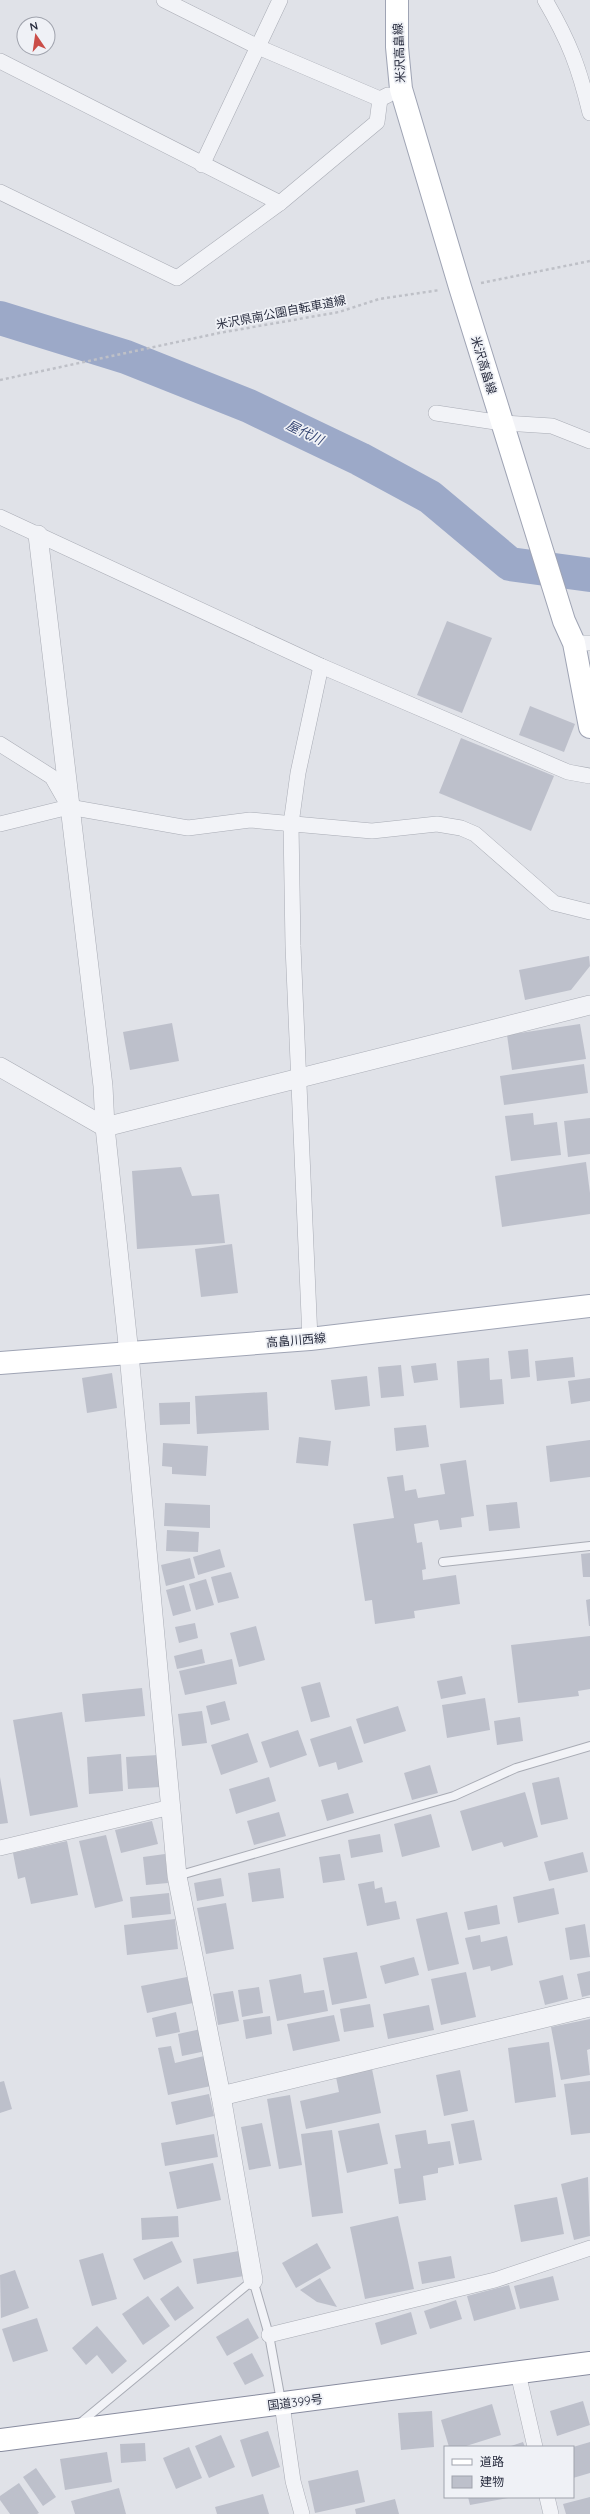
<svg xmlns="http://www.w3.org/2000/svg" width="590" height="2514" font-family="Quicksand,'Noto Sans JP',sans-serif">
  <rect width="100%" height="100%" fill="#e0e2e8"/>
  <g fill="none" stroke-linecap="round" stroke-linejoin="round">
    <polyline stroke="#9ca9c8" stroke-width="34" points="0,318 126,357 249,406 360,459 430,497 510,564 590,575"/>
  </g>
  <g fill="#bdc0cb">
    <polygon points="447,621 492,638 462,713 417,695"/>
    <polygon points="530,706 575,724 564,752 519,735"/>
    <polygon points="461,738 554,776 531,831 439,793"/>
    <polygon points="589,956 590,966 571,990 525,1000 519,970"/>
    <polygon points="172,1023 179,1061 130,1070 123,1032"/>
    <polygon points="580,1024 586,1059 512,1070 507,1035"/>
    <polygon points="584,1064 588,1093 504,1105 500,1076"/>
    <polygon points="533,1113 534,1125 557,1122 561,1155 511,1161 505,1116"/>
    <polygon points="590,1118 590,1154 568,1157 564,1121"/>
    <polygon points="586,1162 590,1193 590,1214 502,1227 495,1176"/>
    <polygon points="181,1167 192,1196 219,1194 225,1243 137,1249 132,1171"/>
    <polygon points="232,1244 238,1293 201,1297 195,1249"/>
    <polygon points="528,1349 530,1377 511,1379 508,1351"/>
    <polygon points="573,1357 575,1377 537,1381 535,1361"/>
    <polygon points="489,1358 490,1380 502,1379 504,1404 460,1408 457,1361"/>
    <polygon points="436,1363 438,1380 414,1383 411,1366"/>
    <polygon points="401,1365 404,1396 381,1398 378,1367"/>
    <polygon points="112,1373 117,1408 87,1413 82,1378"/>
    <polygon points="367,1376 370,1406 335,1410 331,1380"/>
    <polygon points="590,1378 590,1401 571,1404 568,1381"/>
    <polygon points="267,1392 269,1430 197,1434 195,1396"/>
    <polygon points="190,1402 190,1424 160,1425 159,1403"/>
    <polygon points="426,1425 429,1447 396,1451 394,1428"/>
    <polygon points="299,1437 331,1441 328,1466 296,1463"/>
    <polygon points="590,1440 590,1477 550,1482 546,1446"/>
    <polygon points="163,1443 208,1446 206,1476 172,1474 172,1467 162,1466"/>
    <polygon points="466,1460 474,1516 461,1518 462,1527 440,1530 438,1520 414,1524 417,1543 422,1542 426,1569 422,1570 423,1580 456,1575 460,1604 414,1611 415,1618 375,1624 372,1600 365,1601 353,1524 394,1518 387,1477 403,1475 405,1491 416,1489 418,1498 445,1494 440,1464"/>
    <polygon points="517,1502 520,1528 489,1531 486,1505"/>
    <polygon points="165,1503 210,1505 210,1528 164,1526"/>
    <polygon points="167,1530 199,1532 198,1552 166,1551"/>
    <polygon points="220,1549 225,1567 198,1575 193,1557"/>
    <polygon points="590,1553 590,1577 583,1577 581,1554"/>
    <polygon points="190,1558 195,1578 166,1586 161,1565"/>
    <polygon points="231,1572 239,1598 218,1603 211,1577"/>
    <polygon points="206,1579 214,1605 196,1610 189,1584"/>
    <polygon points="184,1585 191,1611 173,1616 166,1590"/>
    <polygon points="590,1599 590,1626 589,1626 586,1600"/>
    <polygon points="195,1623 198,1638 179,1643 175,1627"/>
    <polygon points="256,1626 265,1660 239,1667 230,1633"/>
    <polygon points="590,1636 590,1689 578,1691 579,1696 518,1703 511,1645"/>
    <polygon points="202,1649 205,1663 177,1669 174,1656"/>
    <polygon points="232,1659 237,1684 185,1695 179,1671"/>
    <polygon points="462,1676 466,1694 441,1699 437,1681"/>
    <polygon points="320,1682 330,1717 311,1722 301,1687"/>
    <polygon points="142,1688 145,1716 85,1722 82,1694"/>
    <polygon points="485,1698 490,1730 447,1738 442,1705"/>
    <polygon points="225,1701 230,1720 211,1725 206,1706"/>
    <polygon points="398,1706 406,1731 364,1744 356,1719"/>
    <polygon points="202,1711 207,1743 182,1746 178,1714"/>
    <polygon points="62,1712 78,1807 30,1816 13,1720"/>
    <polygon points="520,1717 523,1741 497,1745 494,1721"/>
    <polygon points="351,1726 363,1762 338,1770 336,1762 319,1767 310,1739"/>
    <polygon points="298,1730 307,1755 270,1768 261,1742"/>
    <polygon points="248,1733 258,1762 221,1775 211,1745"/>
    <polygon points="121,1754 123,1791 89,1794 87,1757"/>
    <polygon points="158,1755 160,1787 128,1789 126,1757"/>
    <polygon points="430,1765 438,1793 412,1800 404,1773"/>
    <polygon points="0,1777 8,1823 0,1824"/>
    <polygon points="269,1777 276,1801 236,1814 229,1789"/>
    <polygon points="559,1777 568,1819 541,1825 532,1783"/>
    <polygon points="525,1792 538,1837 504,1847 502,1842 472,1851 460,1811"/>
    <polygon points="348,1793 354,1813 327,1821 321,1800"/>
    <polygon points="279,1812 286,1836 254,1845 247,1821"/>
    <polygon points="431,1814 440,1847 402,1857 394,1824"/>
    <polygon points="152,1821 158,1844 121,1853 115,1830"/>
    <polygon points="380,1834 383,1852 351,1858 348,1840"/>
    <polygon points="106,1835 123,1901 95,1908 79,1841"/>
    <polygon points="67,1841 78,1895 31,1904 25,1877 18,1879 13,1853"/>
    <polygon points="583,1852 588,1872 549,1881 544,1862"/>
    <polygon points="165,1854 168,1883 146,1885 143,1857"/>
    <polygon points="340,1854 345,1880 323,1883 319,1857"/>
    <polygon points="280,1868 284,1898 252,1902 248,1873"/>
    <polygon points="221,1878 224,1896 197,1901 194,1883"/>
    <polygon points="374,1881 375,1889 382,1887 385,1903 396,1901 400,1919 367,1926 358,1884"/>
    <polygon points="554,1888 559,1914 518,1923 513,1897"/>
    <polygon points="169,1893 171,1914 132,1918 130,1897"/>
    <polygon points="226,1903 234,1949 206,1954 197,1908"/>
    <polygon points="497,1905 500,1924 468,1930 464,1912"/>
    <polygon points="447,1912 459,1964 428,1971 416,1919"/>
    <polygon points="175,1919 178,1949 127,1955 124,1925"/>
    <polygon points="585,1924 590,1957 570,1960 565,1928"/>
    <polygon points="480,1935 481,1942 507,1936 513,1965 491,1971 490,1966 473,1970 465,1938"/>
    <polygon points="357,1952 367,1998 332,2005 323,1958"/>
    <polygon points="414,1957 419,1975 385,1984 380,1966"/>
    <polygon points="590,1971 590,1995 582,1997 577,1974"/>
    <polygon points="466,1972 476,2017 441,2025 431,1979"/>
    <polygon points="301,1974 304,1993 324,1990 328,2011 277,2021 269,1980"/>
    <polygon points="563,1975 568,1999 545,2005 539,1981"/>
    <polygon points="187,1977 193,2003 147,2013 141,1986"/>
    <polygon points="259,1987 263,2013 242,2017 238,1990"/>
    <polygon points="233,1991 239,2021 218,2025 213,1994"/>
    <polygon points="370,2004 374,2027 344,2032 340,2009"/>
    <polygon points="429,2005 434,2030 388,2039 383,2014"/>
    <polygon points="176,2012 180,2032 156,2037 152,2018"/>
    <polygon points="334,2015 340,2041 293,2051 287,2024"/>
    <polygon points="270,2016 272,2034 246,2039 243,2020"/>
    <polygon points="590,2019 590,2049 587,2050 590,2075 561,2080 551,2027"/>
    <polygon points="201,2029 206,2051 182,2056 178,2034"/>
    <polygon points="549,2042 556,2097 515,2103 508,2048"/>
    <polygon points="171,2046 175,2063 204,2056 211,2086 168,2095 158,2048"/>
    <polygon points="372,2069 381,2113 306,2129 300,2101 339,2092 336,2077"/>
    <polygon points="460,2070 468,2111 444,2116 436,2075"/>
    <polygon points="4,2081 12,2109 0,2113 0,2082"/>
    <polygon points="590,2081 590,2133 571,2135 564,2084"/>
    <polygon points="209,2094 214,2116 176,2125 171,2102"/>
    <polygon points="290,2095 302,2165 279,2169 267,2099"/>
    <polygon points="474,2120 482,2160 459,2164 451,2124"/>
    <polygon points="262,2123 271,2166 249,2170 241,2127"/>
    <polygon points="379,2123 388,2164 347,2173 338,2131"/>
    <polygon points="332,2130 343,2213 312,2217 301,2134"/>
    <polygon points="426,2130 428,2144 450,2141 454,2165 438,2168 438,2173 423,2176 426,2200 399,2204 394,2169 401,2168 395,2135"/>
    <polygon points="214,2134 218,2157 165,2166 161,2143"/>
    <polygon points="213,2163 221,2200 177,2209 169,2172"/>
    <polygon points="588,2177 590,2236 574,2240 561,2184"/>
    <polygon points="557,2197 564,2234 521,2242 514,2205"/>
    <polygon points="178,2216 179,2237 142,2240 141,2218"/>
    <polygon points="398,2216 414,2289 365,2299 350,2227"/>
    <polygon points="172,2241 182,2262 144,2280 133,2259"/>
    <polygon points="317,2243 331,2268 296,2288 282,2263"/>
    <polygon points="239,2251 244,2276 197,2284 193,2259"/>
    <polygon points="103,2253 117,2299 92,2306 79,2260"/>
    <polygon points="451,2256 455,2278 422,2284 418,2262"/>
    <polygon points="15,2270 29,2308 1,2318 0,2275"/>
    <polygon points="553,2276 559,2300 520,2309 514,2286"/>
    <polygon points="320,2278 337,2307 317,2302 300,2290"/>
    <polygon points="509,2285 516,2309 474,2321 467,2296"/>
    <polygon points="178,2286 194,2308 175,2321 160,2299"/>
    <polygon points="148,2296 170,2326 143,2345 122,2314"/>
    <polygon points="456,2300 462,2319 430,2329 424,2311"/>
    <polygon points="411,2312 417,2334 381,2345 375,2323"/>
    <polygon points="37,2318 48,2351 13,2362 2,2329"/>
    <polygon points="248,2318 259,2338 227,2356 216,2337"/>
    <polygon points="97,2326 127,2361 112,2374 97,2355 86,2365 72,2348"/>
    <polygon points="252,2353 264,2376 245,2385 233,2363"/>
    <polygon points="583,2401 590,2425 557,2436 550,2411"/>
    <polygon points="492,2404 501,2435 463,2447 449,2447 441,2420"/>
    <polygon points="432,2411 434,2447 401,2450 398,2413"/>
    <polygon points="268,2431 280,2467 252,2477 240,2440"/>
    <polygon points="221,2435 235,2467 209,2478 195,2446"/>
    <polygon points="523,2442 525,2447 508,2447"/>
    <polygon points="590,2442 590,2473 573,2478 573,2447"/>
    <polygon points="145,2443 146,2461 121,2463 120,2444"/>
    <polygon points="189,2447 202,2478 176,2489 163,2458"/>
    <polygon points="107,2452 112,2482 65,2490 60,2459"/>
    <polygon points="36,2468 56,2497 43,2506 23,2477"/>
    <polygon points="358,2470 365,2502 315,2513 308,2481"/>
    <polygon points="19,2483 39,2513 37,2514 10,2514 0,2500 0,2496"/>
    <polygon points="119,2488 126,2514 75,2514 71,2501"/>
    <polygon points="263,2494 269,2514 217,2514 215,2507"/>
    <polygon points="468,2497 508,2497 508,2498 470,2505"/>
    <polygon points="590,2497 590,2514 566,2514 563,2504"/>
    <polygon points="395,2499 399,2514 356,2514 355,2509"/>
  </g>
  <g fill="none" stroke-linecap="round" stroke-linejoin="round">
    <defs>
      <g id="service">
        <polyline points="443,1562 590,1546"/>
        <polyline points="177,1876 454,1796 516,1768 590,1746"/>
        <polyline points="79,2424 253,2280 269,2335 281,2401"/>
      </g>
      <g id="minor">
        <polyline points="164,0 258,47 380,99 388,95"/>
        <path d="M545,0C569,41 579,67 590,113"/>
        <polyline points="0,61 280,203"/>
        <polyline points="202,165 280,0"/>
        <polyline points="0,192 177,278 280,203 377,122 380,99"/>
        <polyline points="436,413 502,423 552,426 590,441"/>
        <polyline points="0,517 321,666 568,772 590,776"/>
        <polyline points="574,643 590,643"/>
        <polyline points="0,744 52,777 68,805"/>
        <polyline points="0,824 69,807 188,828 250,820 372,831 437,824 461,828 475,834 554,903 590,912"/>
        <polyline points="310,1339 293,946 291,824 298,773 321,666"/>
        <polyline points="0,1848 171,1807"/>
        <polyline points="269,2335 495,2280 590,2248"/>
        <polyline points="518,2373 535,2447"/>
        <polyline points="282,2404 293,2481 302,2514"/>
        <polyline points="547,2497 551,2514"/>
      </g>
      <g id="tertiary">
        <polyline points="38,535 103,1086 105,1127 129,1354 177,1876 221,2096 253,2280"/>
        <polyline points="0,1067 105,1127 590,1005"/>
        <polyline points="221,2096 590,2007"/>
      </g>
      <g id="primary">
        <polyline points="397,0 397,47 401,89 460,287 564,621 574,643 590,727"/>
        <polyline points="0,1363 310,1339 590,1306"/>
      </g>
      <polyline id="trunk" points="0,2440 590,2363"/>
    </defs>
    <use href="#service" stroke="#a9acb5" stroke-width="10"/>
    <use href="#minor" stroke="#a9acb5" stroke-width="16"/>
    <use href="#tertiary" stroke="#a9acb5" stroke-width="20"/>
    <use href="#primary" stroke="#9fa4b4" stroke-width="24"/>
    <use href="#trunk" stroke="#888c9f" stroke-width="24"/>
    <g stroke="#bec0c7" stroke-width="2.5" stroke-dasharray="3 3" stroke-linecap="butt">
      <polyline points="481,283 590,261"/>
      <polyline points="0,380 219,333 339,312 379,299 440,290"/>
    </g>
    <use href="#service" stroke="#f2f3f7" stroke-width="8"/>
    <use href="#minor" stroke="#f2f3f7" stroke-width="15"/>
    <use href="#tertiary" stroke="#f2f3f7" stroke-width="19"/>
    <use href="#primary" stroke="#fff" stroke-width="22"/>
    <use href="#trunk" stroke="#fff" stroke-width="22"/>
  </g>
  <g text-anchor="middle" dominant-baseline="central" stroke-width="3.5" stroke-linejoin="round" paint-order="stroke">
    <g font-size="12" fill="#292d3f" stroke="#eff1f6">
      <text transform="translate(399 53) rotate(-93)">米沢高畠線</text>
      <text transform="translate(281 312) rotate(-11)">米沢県南公園自転車道線</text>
      <text transform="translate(484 365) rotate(73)">米沢高畠線</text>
      <text transform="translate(296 1340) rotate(-5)">高畠川西線</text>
      <text transform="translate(295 2402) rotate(-7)">国道399号</text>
    </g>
    <g font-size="13" font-style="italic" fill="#344472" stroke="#eff1f6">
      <text transform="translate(305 432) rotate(26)">屋代川</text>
    </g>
  </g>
  <rect x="444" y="2446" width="130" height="52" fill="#eff1f6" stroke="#a0a3ad"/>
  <rect x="452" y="2459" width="20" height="6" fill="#ffffff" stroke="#a0a3ad"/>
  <text x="480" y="2466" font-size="12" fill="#292d3f">道路</text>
  <rect x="452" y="2476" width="20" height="12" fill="#bdc0cb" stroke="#a0a3ad"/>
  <text x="480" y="2486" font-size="12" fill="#292d3f">建物</text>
  <g transform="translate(36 36) rotate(347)"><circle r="19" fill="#eff1f6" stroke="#a0a3ad"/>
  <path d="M0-3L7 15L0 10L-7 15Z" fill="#ca4d48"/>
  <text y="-6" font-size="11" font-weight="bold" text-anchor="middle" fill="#292d3f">N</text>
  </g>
</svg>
